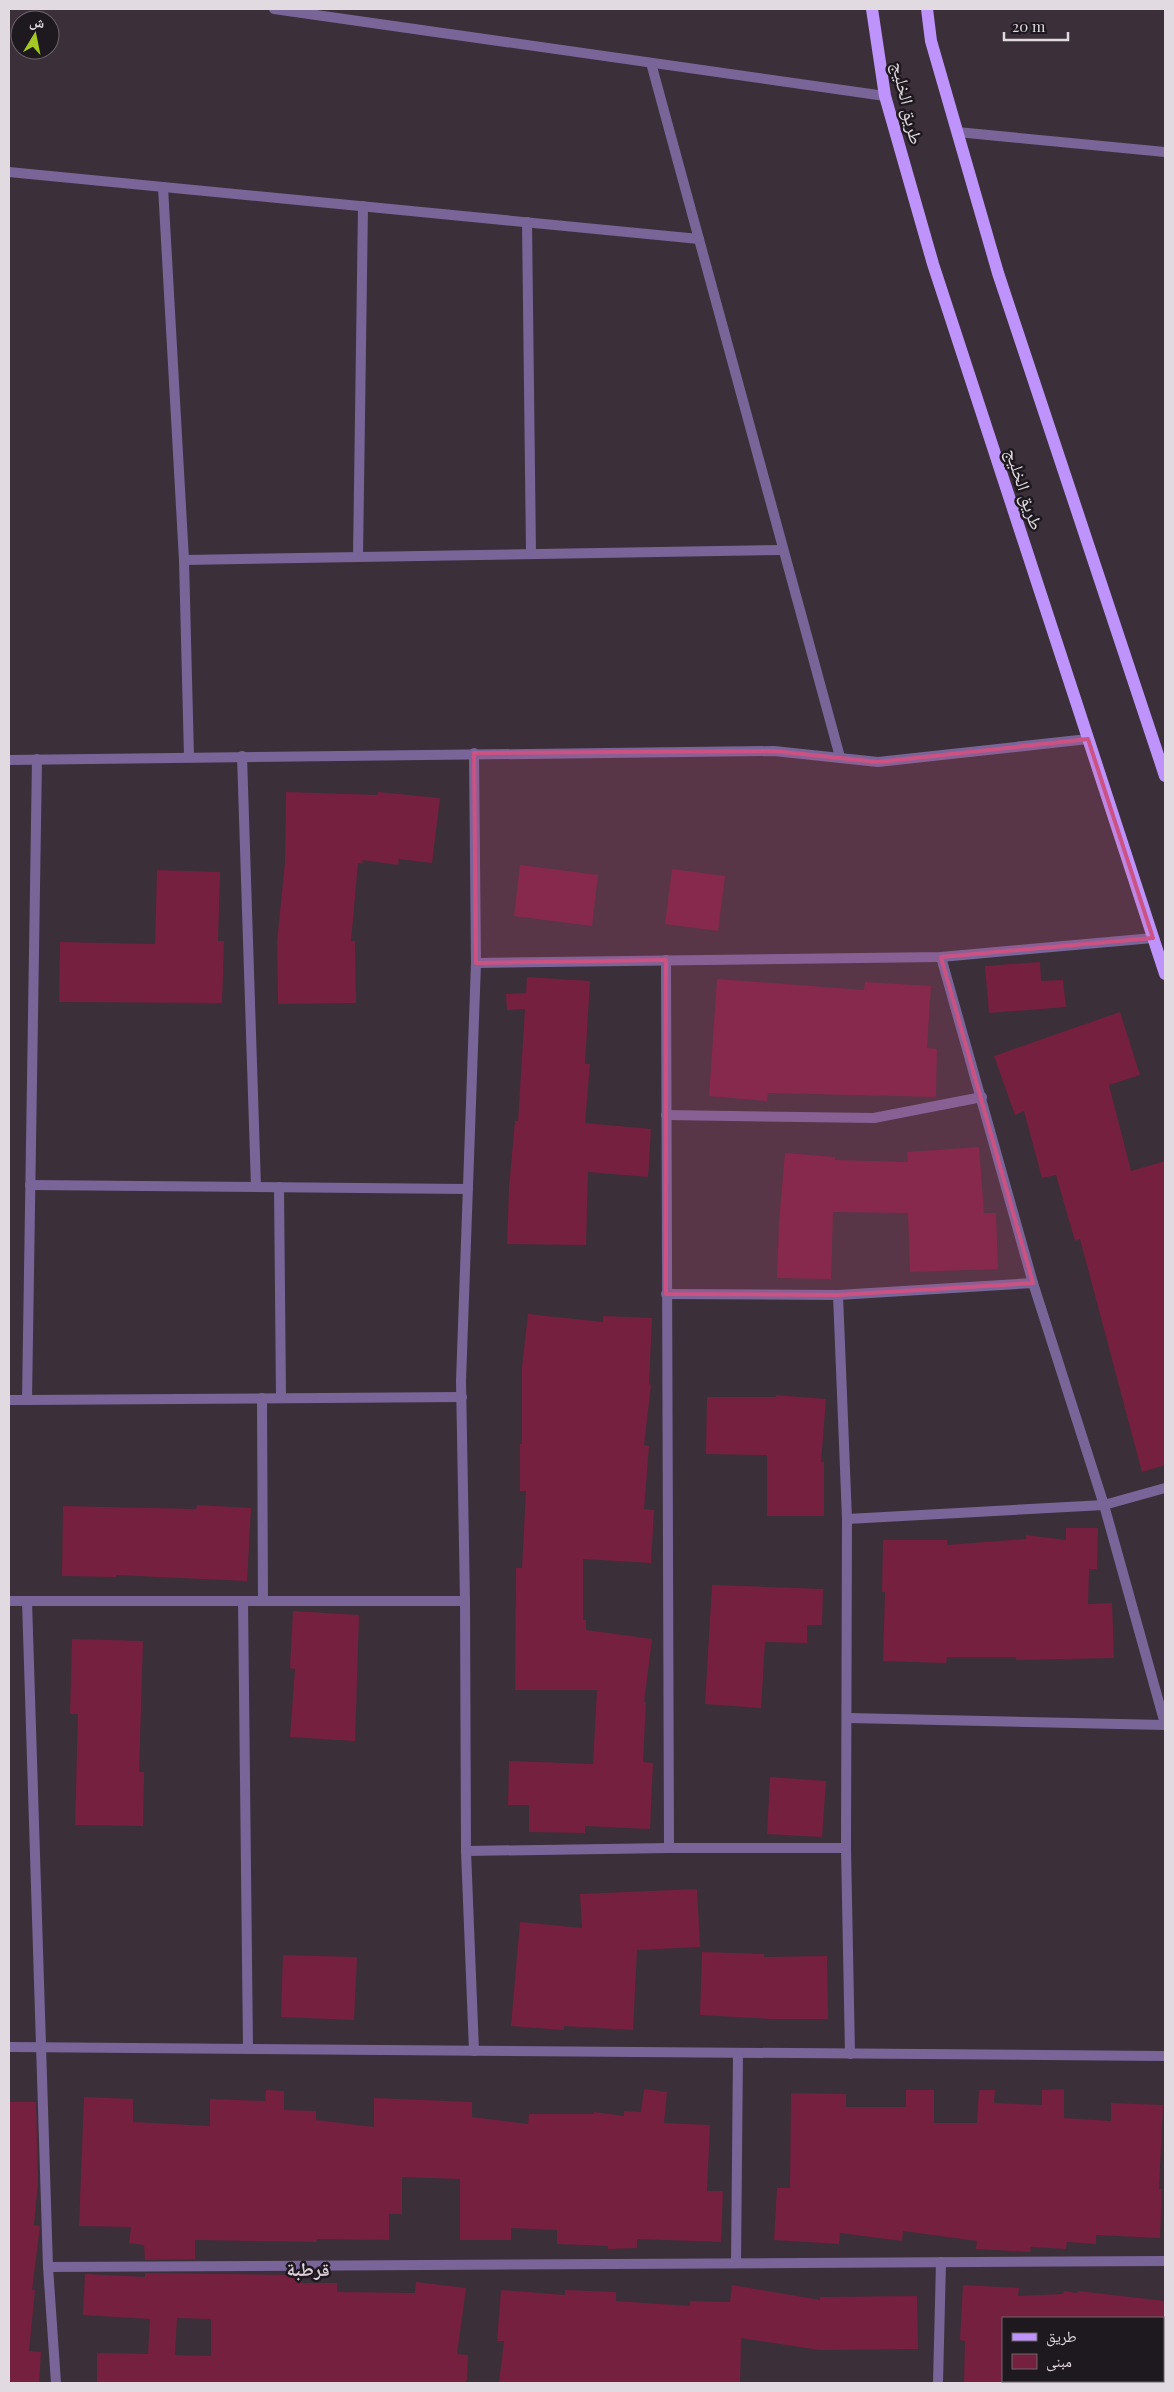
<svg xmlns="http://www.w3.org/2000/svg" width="1174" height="2392" font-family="'Playfair Display','Noto Naskh Arabic',serif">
  <rect width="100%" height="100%" fill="#3b2f39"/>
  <g fill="#75203f" fill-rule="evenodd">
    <polygon points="286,792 378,795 378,792 440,798 432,863 399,859 398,865 363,860 362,864 358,863 351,941 355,941 356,1003 278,1004 277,942 285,862"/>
    <polygon points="520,865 598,875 592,926 514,916"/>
    <polygon points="672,869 725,876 718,931 665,924"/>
    <polygon points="157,870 220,872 218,941 224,941 222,1003 59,1002 60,942 155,944"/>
    <polygon points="1040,962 1041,981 1063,980 1066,1007 989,1013 985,966"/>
    <polygon points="527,977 590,981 585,1064 590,1064 585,1123 651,1129 648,1177 588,1172 586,1245 507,1244 509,1188 515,1121 518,1121 525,1009 507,1010 506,994 526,993"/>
    <polygon points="717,979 864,990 865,982 931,986 927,1048 937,1049 936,1097 768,1093 767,1101 709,1096"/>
    <polygon points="1120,1012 1140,1075 1109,1085 1131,1171 1165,1161 1165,1465 1142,1472 1080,1239 1075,1241 1056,1175 1042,1178 1024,1111 1015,1115 994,1056"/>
    <polygon points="979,1147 984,1213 996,1213 998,1269 910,1272 908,1213 833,1212 831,1279 777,1278 779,1221 785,1153 835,1157 835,1160 908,1162 907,1152"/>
    <polygon points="528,1314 603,1322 603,1316 652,1318 649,1384 651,1385 644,1445 649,1446 644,1509 654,1510 651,1563 583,1559 583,1620 586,1620 586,1630 652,1639 644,1702 646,1702 643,1762 653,1763 650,1829 585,1826 585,1833 529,1832 529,1805 508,1805 509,1761 593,1764 597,1690 515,1690 516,1568 522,1568 526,1491 520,1491 520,1444 522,1444 522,1367"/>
    <polygon points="776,1395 826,1399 821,1462 824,1462 824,1516 767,1516 767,1455 706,1454 707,1397 776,1397"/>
    <polygon points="197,1505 251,1508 247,1581 116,1575 116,1577 62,1576 63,1506 196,1509"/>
    <polygon points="1066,1528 1098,1528 1097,1569 1089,1569 1088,1604 1112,1603 1114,1658 1016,1660 1016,1657 947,1657 946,1663 883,1661 885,1592 882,1592 883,1540 947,1540 947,1545 1026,1539 1026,1535 1066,1540"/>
    <polygon points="712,1585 823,1589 822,1625 807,1625 807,1643 765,1642 761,1708 705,1704"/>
    <polygon points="293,1611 359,1615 355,1741 290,1737 295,1669 290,1668"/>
    <polygon points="72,1639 143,1641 139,1772 144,1772 143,1826 75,1825 78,1714 70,1714"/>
    <polygon points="770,1777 826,1781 822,1837 767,1834"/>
    <polygon points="697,1889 700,1947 637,1950 633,2030 564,2026 564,2030 511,2026 520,1922 582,1928 580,1894"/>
    <polygon points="702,1952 764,1954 764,1957 827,1956 828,2019 772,2019 700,2015"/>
    <polygon points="283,1955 357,1957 354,2020 281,2017"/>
    <polygon points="644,2089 667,2092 664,2123 710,2125 707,2191 723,2191 721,2242 637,2239 637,2248 608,2249 608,2246 557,2244 557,2230 511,2228 511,2240 460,2240 460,2179 402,2177 402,2214 389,2214 389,2240 317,2239 316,2242 195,2240 195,2259 145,2260 144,2245 129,2243 131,2227 79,2226 84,2097 133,2099 133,2122 210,2126 210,2099 265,2101 266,2090 284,2091 284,2110 316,2111 316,2120 374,2127 374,2098 472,2102 472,2117 528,2124 529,2114 594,2114 594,2112 624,2116 624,2111 641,2112"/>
    <polygon points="1064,2089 1064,2118 1111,2121 1111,2103 1163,2105 1159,2189 1162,2189 1160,2238 1096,2235 1096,2244 1067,2242 1066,2249 1031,2247 1030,2252 976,2249 977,2241 903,2231 902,2241 840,2233 839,2244 774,2240 777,2188 790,2188 791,2093 846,2094 846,2107 906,2107 906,2090 934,2090 934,2123 977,2123 979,2090 995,2090 994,2103 1042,2105 1042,2090"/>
    <polygon points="9,2102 36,2102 38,2181 34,2225 40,2226 32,2290 35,2290 29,2351 41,2352 39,2383 9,2383"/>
    <path d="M145,2273L302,2275V2283H337V2292L415,2293L416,2282L466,2288L457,2354L468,2355L467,2379L465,2383H97V2353L148,2354L150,2319L83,2315L85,2274L145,2277ZM177,2318L211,2319V2356L175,2355Z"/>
    <polygon points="732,2285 820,2300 820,2297 917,2296 918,2349 820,2350 741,2338 740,2383 499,2383 504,2341 497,2341 501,2290 565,2295 565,2290 616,2292 616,2301 690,2306 690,2301 730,2302"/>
    <polygon points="963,2285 1019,2288 1018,2296 1063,2294 1064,2291 1077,2293 1078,2291 1165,2301 1165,2318 1003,2318 1003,2383 964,2383 965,2341 960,2340"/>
  </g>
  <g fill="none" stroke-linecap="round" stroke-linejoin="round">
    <g stroke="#796598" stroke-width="10">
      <polyline points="274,9 885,96"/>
      <polyline points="651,63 840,757"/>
      <polyline points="957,132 1165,152"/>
      <polyline points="9,172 699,239"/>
      <polyline points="163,187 184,560 189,757"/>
      <polyline points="527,222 531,554"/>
      <polyline points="358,557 363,206"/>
      <polyline points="184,560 783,550"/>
      <polyline points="242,756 256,1187"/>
      <polyline points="37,759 27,1400 462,1397"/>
      <polyline points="9,760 774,751 878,762 1088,739"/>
      <polyline points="941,957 1033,1283 1104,1505 1165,1724"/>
      <polyline points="666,960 669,1848"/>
      <polyline points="476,963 941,957 1153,938"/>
      <polyline points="666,1115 874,1118 982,1097"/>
      <polyline points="30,1185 468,1189"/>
      <polyline points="279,1187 281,1398"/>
      <polyline points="666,1294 838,1295 1033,1283"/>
      <polyline points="838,1295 847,1519 846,1848 850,2054"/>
      <polyline points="262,1398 263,1601"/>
      <polyline points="9,1400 27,1400"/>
      <polyline points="847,1519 1104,1505 1165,1488"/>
      <polyline points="9,1601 465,1601"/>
      <polyline points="27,1601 48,2267 56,2383"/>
      <polyline points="243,1601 248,2049"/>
      <polyline points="848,1718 1165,1725"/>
      <polyline points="466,1851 669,1848 846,1848"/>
      <polyline points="9,2047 1165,2056"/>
      <polyline points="474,2051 466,1851 465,1601 461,1381 476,963 474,753"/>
      <polyline points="736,2263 738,2053"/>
      <polyline points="48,2267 1165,2261"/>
      <polyline points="938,2383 941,2262"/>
    </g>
    <g stroke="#be93fc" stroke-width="12">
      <polyline points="872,9 885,96 933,264 1165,974"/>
      <polyline points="927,9 931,41 998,273 1165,776"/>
    </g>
  </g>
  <path fill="#cb5283" fill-opacity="0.2" stroke="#cb5283" stroke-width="4" stroke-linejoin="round" d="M1088,739L1153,938L941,957L1033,1283L838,1295L666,1294V960L476,963L474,753L774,751L878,762Z"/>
  <g text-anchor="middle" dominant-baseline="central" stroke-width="5" stroke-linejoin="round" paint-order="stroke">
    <g font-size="18" fill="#e1dae0" stroke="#1e191e">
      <text transform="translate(908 103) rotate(77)">طريق الخليج</text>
      <text transform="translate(1025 489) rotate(72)">طريق الخليج</text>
    </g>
    <g font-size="19" font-weight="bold" fill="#dccdd9" stroke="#1e191e">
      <text x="308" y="2268">قرطبة</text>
    </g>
  </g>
  <rect width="1174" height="2392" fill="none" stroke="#e1dae0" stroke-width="20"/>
  <rect x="1002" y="2317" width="162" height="65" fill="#1e191e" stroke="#6c666c"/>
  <rect x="1012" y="2333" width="25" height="8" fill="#be93fc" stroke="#6c666c"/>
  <text x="1046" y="2342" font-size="15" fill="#e1dae0">طريق</text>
  <rect x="1012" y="2354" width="25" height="15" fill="#75203f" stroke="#6c666c"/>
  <text x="1046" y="2367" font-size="15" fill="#e1dae0">مبنى</text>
  <g transform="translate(35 35) rotate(10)"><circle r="24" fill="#1e191e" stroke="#6c666c"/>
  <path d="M0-4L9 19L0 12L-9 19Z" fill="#a4c824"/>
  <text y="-8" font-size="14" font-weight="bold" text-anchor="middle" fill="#e1dae0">ش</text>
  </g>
  <path d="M1004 32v8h64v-8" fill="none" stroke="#e1dae0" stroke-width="2.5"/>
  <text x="1012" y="32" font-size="15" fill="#e1dae0" stroke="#1e191e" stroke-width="4" paint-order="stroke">20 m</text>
</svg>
